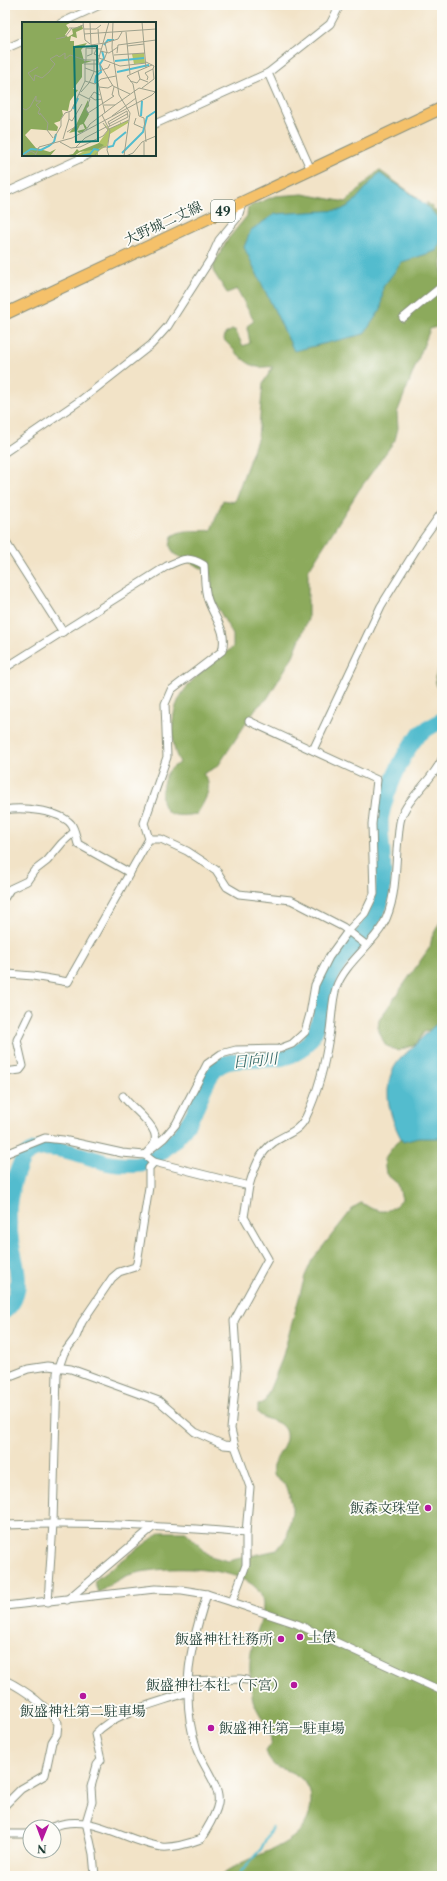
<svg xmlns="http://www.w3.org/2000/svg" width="447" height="1881" font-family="'Libre Caslon Text','Noto Serif JP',serif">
  <rect width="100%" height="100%" fill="#fdfcf7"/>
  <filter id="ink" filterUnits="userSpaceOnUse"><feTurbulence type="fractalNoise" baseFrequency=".025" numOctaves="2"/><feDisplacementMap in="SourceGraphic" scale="8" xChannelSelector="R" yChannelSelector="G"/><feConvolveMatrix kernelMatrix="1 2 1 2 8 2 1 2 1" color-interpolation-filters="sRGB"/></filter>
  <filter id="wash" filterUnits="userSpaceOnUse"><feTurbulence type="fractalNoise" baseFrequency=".012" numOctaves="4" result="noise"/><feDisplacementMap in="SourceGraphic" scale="16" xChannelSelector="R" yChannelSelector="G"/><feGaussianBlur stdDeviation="0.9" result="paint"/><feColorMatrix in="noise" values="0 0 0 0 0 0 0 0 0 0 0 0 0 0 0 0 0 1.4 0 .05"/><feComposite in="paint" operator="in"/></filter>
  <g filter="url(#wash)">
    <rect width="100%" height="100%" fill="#f2e3c7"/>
    <g fill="#8caa5c" stroke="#567448">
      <path d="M379,170L418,198L414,203L382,285L401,258L442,233V325L430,329L397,413L398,428L395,440L359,490L308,571V619L293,656L267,699L256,708L218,766L203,774C215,786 204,802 197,814C188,815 174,818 167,811C158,802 162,781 168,772C171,768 176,765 180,762C175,755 173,745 173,736C169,689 201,673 233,647V635L211,596V573L174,554L170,546L172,536C184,528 197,532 211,530L223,500L234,502L258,437L263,383L273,367C267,366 262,368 257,367C243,363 235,350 224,340L225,334L232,330H235L243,346L250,343L247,326L254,321L237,289L227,293L213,271L214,264L228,239L247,216L248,207L275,196L303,194L346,202Z"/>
      <polygon points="427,202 442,218 442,231 428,211"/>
      <polygon points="442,662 442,692 437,688 435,677"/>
      <polygon points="442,918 442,1025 424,1032 416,1044 398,1051 385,1045 378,1029 379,1020 430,947 432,937"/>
      <path d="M406,1136H442V1876H220C227,1872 234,1867 241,1863C270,1849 312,1840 311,1800C311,1790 308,1784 299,1777C284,1765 272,1774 266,1750C268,1748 270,1744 271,1742C272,1732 258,1713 254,1703C252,1699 252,1693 251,1688C250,1676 249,1664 251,1652C254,1635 268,1613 261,1595C247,1563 154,1565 126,1576C116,1580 107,1587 98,1593L94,1581L161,1532H186L210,1556L228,1561L277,1550L287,1537L292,1512V1504L287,1487L273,1475C273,1472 272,1469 273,1466C277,1454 294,1439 282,1426C277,1420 266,1421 258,1413V1405L265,1401L282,1359L305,1276L312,1260L354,1207L361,1203C367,1205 370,1209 376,1210C387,1214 395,1207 402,1199L398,1184L386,1174L384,1159L396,1143Z"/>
    </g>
    <g fill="#52bcce" stroke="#387c81">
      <path d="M379,173C397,185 436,206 442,227C444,235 440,244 436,251L402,262L383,287L381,309L364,334L294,351L244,247L251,230L275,214L341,210L352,204Z"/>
      <path d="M442,1020V1138H418L403,1142C390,1119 380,1087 397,1063C402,1056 409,1051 415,1045C424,1036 432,1027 442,1020Z"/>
    </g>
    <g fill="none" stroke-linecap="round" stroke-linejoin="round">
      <polyline stroke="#52bcce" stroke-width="2.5" points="237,1876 261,1849 272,1827"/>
      <path stroke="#52bcce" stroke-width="16" d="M5,1311C25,1294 17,1267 12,1246C10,1234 8,1218 9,1206C10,1195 13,1183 17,1172C19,1168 21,1160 25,1156C42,1137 88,1158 108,1163C116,1165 127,1165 135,1165C147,1164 156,1157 165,1149C180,1137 190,1122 198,1104C203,1091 207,1079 216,1069C234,1050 282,1072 306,1045C323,1027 320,1002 330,980C341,953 368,935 379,908C386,890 383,867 382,847C381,837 380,827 381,817C385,795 404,749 420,734C427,728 435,725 442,720"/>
    </g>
  </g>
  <g filter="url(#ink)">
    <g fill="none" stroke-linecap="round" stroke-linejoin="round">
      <defs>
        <g id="street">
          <polyline points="61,23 100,5"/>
          <polyline points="5,49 23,41"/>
          <polyline points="268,73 311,170"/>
          <polyline points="155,124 268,73 330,24 340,5"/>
          <polyline points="5,193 88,155"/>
          <polyline points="403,318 442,286"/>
          <polyline points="5,452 81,400 151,345 168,326 176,313 210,260 219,240 238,217 243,201"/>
          <polyline points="5,541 63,632"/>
          <path d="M5,668L167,566C184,558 188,556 204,565C205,576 204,590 208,600C214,618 228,631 222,651L171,690L165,704L167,757L144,823L149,839"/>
          <polyline points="313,750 381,606 420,543 442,512"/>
          <path d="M5,810C22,807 59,810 71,824C75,829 76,838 78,844L130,873"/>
          <polyline points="5,897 10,889 27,881 34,871 47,861 62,843 74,832"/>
          <polyline points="5,969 8,974 33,976 68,982 149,839 161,839 187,851 216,870 227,887 239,894 291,900 343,927 366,945"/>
          <polyline points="5,1072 20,1070 23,1066 17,1040 30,1013"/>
          <path d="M123,1096C131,1109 165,1129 153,1146C151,1149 147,1152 145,1155"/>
          <polyline points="153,1147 164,1138 176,1124 207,1064 221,1054 236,1050 279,1049 292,1044 305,1032 310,1014 315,985 329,957 348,931 365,913 374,894 372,824 377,780 249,721"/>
          <polyline points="5,1154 45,1138 63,1140 122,1153 145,1155 154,1162 249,1186 244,1217 268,1259 234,1321 237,1367 231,1429 235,1446 250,1487 246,1533 246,1565 232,1602 207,1594 182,1590 155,1589 5,1606"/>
          <path d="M249,1186C254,1169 259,1153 274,1142C287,1133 298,1133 306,1117C319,1090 326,1059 330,1030C332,1016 332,1001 336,988C344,964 371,946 383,925C397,900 395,866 398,839C399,832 399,824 401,818C408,797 433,780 442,759"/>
          <polyline points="5,1378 28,1369 48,1366 71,1369 159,1401 195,1432 224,1445 235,1446"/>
          <path d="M5,1525C85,1522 166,1526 246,1533"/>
          <polyline points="67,1600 154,1526"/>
          <polyline points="48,1602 53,1523 57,1373 64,1353 76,1337 82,1322 112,1278 119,1272 135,1267 137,1263 149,1187 149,1168 154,1162"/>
          <polyline points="232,1602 297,1624 442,1691"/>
          <path d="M5,1680C25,1690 45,1705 58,1723L57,1734L52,1742L45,1775L21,1789L5,1805"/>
          <polyline points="189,1681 240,1679 246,1680"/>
          <path d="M52,1827C91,1811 125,1842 162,1847C174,1848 190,1843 201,1839C207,1828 216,1816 218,1803C221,1788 203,1765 197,1750C191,1732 188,1711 188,1693C187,1660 197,1625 207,1594"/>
          <polyline points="5,1834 30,1834"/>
          <path d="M95,1876L93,1854L86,1822L92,1802L91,1787L97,1765L101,1760L95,1734C116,1711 159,1703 188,1692"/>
        </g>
        <polyline id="primary" points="5,314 442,108"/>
      </defs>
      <use href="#street" stroke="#88907e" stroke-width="9"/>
      <use href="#primary" stroke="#88907e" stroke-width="13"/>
      <use href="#street" stroke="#fff" stroke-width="7"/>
      <use href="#primary" stroke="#f5c16b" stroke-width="11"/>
    </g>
  </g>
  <g fill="#b5179e" stroke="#fdfcf7" stroke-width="1.5">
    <circle cx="428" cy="1508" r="4"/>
    <circle cx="300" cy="1637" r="4"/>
    <circle cx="281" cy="1639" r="4"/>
    <circle cx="294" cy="1685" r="4"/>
    <circle cx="83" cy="1696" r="4"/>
    <circle cx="211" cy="1728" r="4"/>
  </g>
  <g text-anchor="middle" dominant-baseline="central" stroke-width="3.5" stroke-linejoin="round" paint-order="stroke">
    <rect fill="#fdfcf7" stroke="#62766e" stroke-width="1" x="211" y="200" width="24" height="22" rx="3"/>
    <g font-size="13" font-weight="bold" fill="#1f3d34">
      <text x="223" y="211">49</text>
    </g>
    <g font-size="14" fill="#1f3d34" stroke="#fdfcf7">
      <text transform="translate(163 223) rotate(-25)">大野城二丈線</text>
    </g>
    <g font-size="14" fill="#1f3d34" stroke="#fdfcf7" text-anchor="end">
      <text x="420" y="1508">飯森文珠堂</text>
      <text x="308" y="1637" text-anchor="start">土俵</text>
      <text x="273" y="1639">飯盛神社社務所</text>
      <text x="286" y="1685">飯盛神社本社（下宮）</text>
      <text x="83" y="1711" text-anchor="middle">飯盛神社第二駐車場</text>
      <text x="219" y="1728" text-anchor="start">飯盛神社第一駐車場</text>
    </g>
    <g font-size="15" font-style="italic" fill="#2e6362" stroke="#fdfcf7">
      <text transform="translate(255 1060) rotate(-5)">日向川</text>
    </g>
  </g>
  <g transform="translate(22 22)">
    <rect width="134" height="134" fill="#f2e3c7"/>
    <path d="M122,31L123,41L112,42L110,32ZM106,98V101L88,112L85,124L76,129V134H53L76,122L86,108L82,101L87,107L98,102V99L99,102Z" fill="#b1c467"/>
    <path d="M0,0H50L44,3L47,7L43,13L46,15L51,12L50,7L60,3L61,7L54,10L55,16L49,14L48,19H52V24L65,21L59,28L62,39H70L60,42V55L51,67L56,68L48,79L46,89L40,88L41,93L38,99L32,101L36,105L35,109L9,107L3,113L14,126L28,130L34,127L28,134H0ZM66,78L67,84L64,87L67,92L62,101L65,106L61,110L57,111L55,109L63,107L61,102L58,103L55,109L47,111L54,103ZM77,121L82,123L76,127L58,130L52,134H42L51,132L55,127L57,129Z" fill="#8caa5c"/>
    <path fill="none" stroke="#52bcce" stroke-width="2" d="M82,23L86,18H92M93,39L122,36M95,50L127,43M73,61L74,54L79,50L78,42L82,36L80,29M51,87L56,76M119,94L120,79M86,125L91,124L93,119L104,110M100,131L121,110L125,95L134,89M0,133L9,127L19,128L27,124L32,120L34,112M59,134L68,132L72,127L77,128"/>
    <path fill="none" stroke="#9ea18c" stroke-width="1" d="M61,0L63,18L68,22M68,0L69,23L83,21M87,0L76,39L91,64L108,72M91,0L90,26L97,73L108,91L102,134M120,0L124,46M47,6H55L61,3M62,7H74L79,3M76,7L77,21M104,10L108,52M62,12L134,7M34,17L43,15L50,6M105,24L122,22M75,26L72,32L77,34M78,29L87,31L96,25M95,31L96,23L134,18M92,33L123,31M65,34L70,32V23M77,36L98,44L124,41M75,38H63V59L73,62L79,57L94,54M82,38L85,30L83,21L96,17L100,10M64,39V26L79,27M124,40L132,44L131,47L123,51L126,55L125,58M62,42H77M16,45L6,51L12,59L13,53L20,56L27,50L33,42L28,37L35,33L37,35L43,31V37L48,33L63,38M63,46L74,50L86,46L88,42M116,49L130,43M108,59L115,61L118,57M67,61L72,50V38M76,61L83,91M77,65L86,66L91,63M120,66L132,57L131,47M59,70L67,61M57,72L67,77L72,70L78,73M14,74V79H19L14,83L18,87L16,91L18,93V91L26,101L25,108L31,116M69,75L73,78L80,77M68,77L64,87L66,91L92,74L90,73L92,65M82,83H93L117,66L134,70M0,86L4,88L8,85L14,74M80,93L88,109L85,128L87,134M90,94L114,76M114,96L112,102L121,106M47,97L50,99L60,82M87,102L105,92M86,105L106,95L105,89L86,100L88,104M87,107L107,98M64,108L68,102L93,83M45,110L56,103M32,116L39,104V97L43,91L49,89L63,59M41,117L47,97V90M38,120L49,126L58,125L81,114L86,108L81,101M122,120V133M124,120L122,96L117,94L111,62L105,54L116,49L118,57L126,60M54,125L63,116L84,105M1,134L9,129L14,132M13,134L17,125L50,116L130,73L134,69M72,134L80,125H85M104,134L111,131L120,120L134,114"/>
    <path fill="#0f766e" fill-opacity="0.15" stroke="#0f766e" stroke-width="2" d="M75,24L76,119L54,120L52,25Z"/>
    <rect width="134" height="134" fill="none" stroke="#1f3d34" stroke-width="2"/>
  </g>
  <rect width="447" height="1881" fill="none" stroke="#fdfcf7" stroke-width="20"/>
  <g transform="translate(42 1839) rotate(181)"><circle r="19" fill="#fdfcf7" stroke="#a4b0a9"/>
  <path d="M0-3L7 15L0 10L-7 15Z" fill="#b5179e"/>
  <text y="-6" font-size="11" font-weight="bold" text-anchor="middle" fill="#1f3d34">N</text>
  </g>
</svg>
